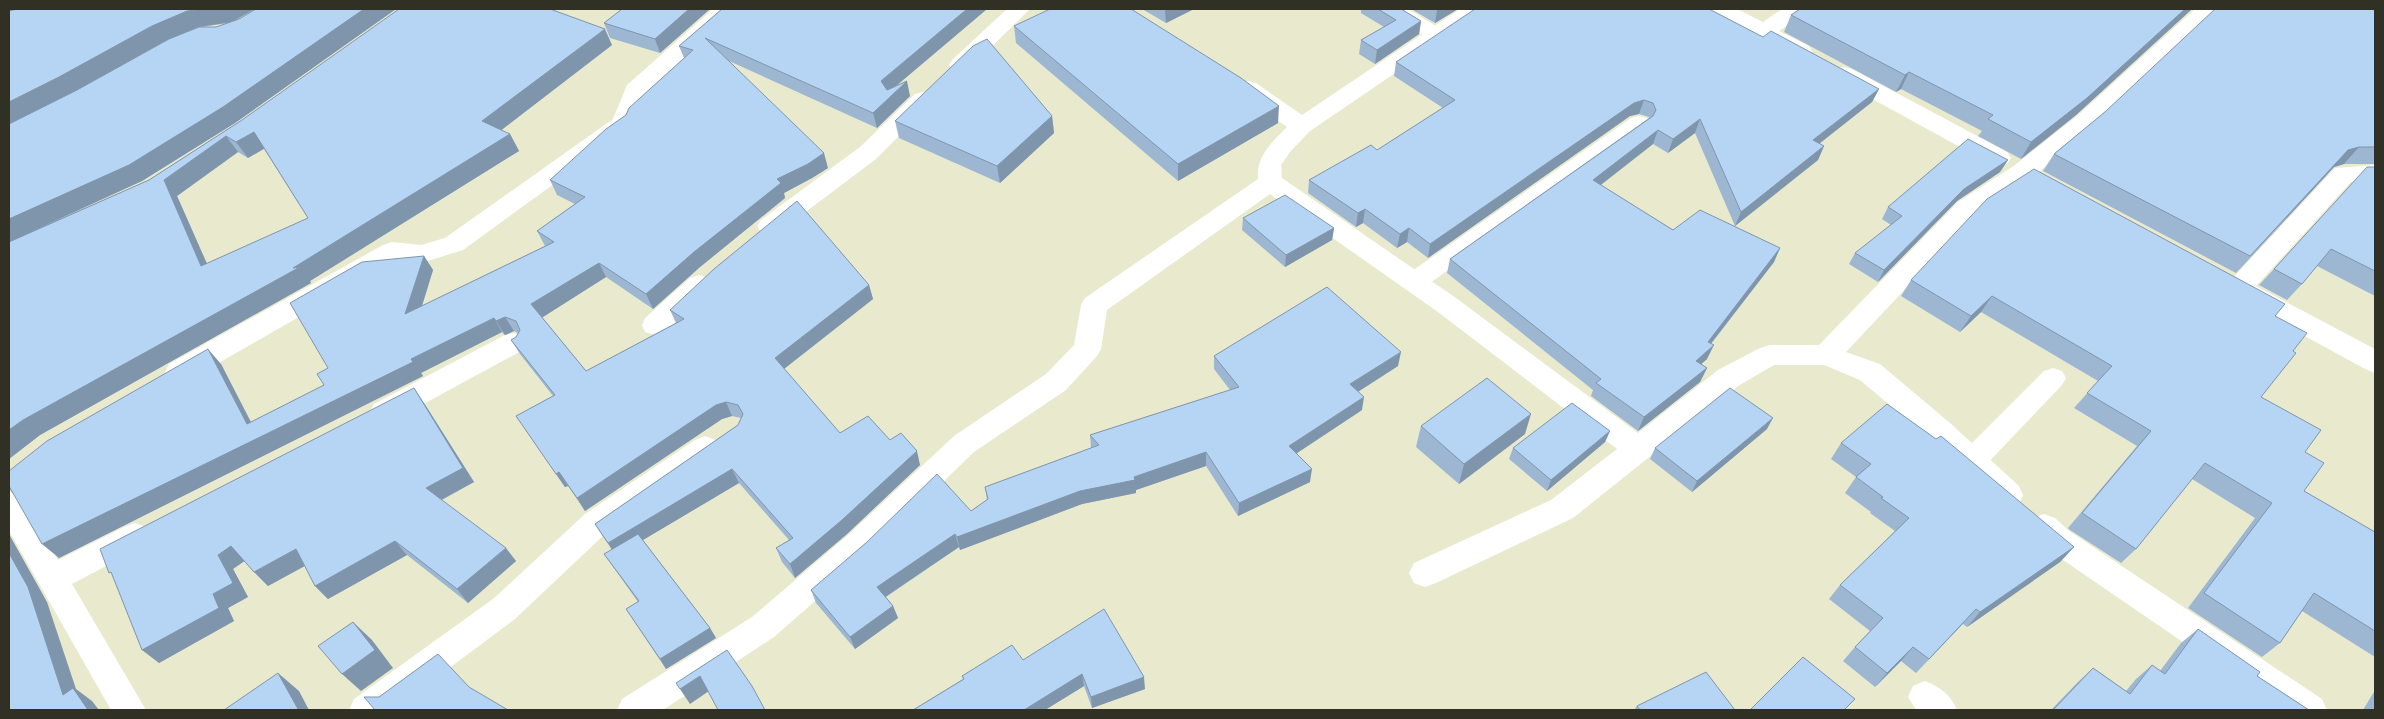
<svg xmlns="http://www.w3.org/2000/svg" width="2384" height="719" font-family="Manrope,sans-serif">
  <rect width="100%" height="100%" fill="#e9eacd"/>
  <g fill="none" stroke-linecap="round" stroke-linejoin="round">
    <g fill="#fff" fill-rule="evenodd">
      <polygon points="1384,9 1408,9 1444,31 1447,35 1444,39 1437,41 1430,39 1387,13"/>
      <polygon points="1639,116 1647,118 1650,123 1647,128 1423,288 1414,291 1405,288 1402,282 1405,276 1631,118"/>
      <polygon points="2053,368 2062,371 2066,378 2062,385 1982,469 1972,472 1962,469 1958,461 1962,453 2044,371"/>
    </g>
    <g fill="#fff" fill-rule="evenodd">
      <polygon points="713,9 735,9 725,23 645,93 631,128 463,250 421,263 396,261 189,380 179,383 169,380 165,372 169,364 383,245 392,242 421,245 445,238 613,119 627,85"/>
      <polygon points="1007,9 1030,9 968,70 960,72 952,70 949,65 952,60"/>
      <path d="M1460,9H1485L1482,14L1310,131L1290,152L1281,165L1282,178L1456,298L1638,433L1718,370L1760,348L1770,345H1819L1958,202L2015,165L2077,116L2195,9H2218L2093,126L2033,177L1976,214L1846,352L1880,364L1950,423L2019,486L2023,495L2019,504L2008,507L1997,504L1930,439L1860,380L1824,365H1774L1738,386L1573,518L1436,583L1425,587L1414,583L1409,573L1414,563L1551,500L1617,449L1438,312L1270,194L1107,310L1101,349L1097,356L1066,390L974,452L870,553L774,637L663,710H617L622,699L752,617L848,535L954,436L1046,374L1074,345L1081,305L1085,298L1258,179C1256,156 1272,142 1287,127L1240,93L1237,88L1240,83L1248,81L1256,83L1302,115Z"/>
      <polygon points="1710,9 1737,9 1763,22 1782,9 1807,9 1804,14 1779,31 1809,46 1812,51 1809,56 1801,58 1793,56 1713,14"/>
      <polygon points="1844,67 1852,69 2007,152 2011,158 2007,164 1999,166 1991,164 1836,79 1833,74 1836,69"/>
      <polygon points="923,92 931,94 934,99 931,104 876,159 779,232 770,235 761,232 757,226 761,220 860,147 915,94"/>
      <polygon points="2375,165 2375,181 2351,182 2256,286 2375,349 2375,373 2365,369 2230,295 2226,288 2230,281 2335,168"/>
      <polygon points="699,275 708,278 712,285 708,292 665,332 655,335 645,332 642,325 645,318 690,278"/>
      <polygon points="513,333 523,336 527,343 523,350 394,420 384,423 374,420 370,412 374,404 503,336"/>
      <polygon points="705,436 715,440 720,448 715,456 607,532 515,619 393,710 349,710 354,699 493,599 585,514 695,440"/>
      <polygon points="9,492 20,495 58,560 124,527 135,523 146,527 150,536 146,545 72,584 146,710 111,710 9,531"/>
      <polygon points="2044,514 2055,518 2069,531 2322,699 2327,710 2282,710 2047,549 2033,536 2029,527 2033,518"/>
      <path d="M1925,681C1940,687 1951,695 1957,710H1916L1908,697L1913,686Z"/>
    </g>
  </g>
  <g fill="#9db7d3" fill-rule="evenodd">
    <path d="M9,9L235,21L239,19L256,9H396L235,123L142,181L34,230L149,180L242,120L612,45L501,130L510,134L519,151L310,281L311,283L40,435L9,459ZM228,23L216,27H202ZM167,41L115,69L163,42ZM264,149L308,218L207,264L177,196L238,152L248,158Z"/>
    <polygon points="622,9 710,9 660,53 610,38 604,23"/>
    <polygon points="722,9 987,9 895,87 910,96 877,128 729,61 828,168 812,178 784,193 785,198 700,267 653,309 606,277 542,317 586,371 676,323 670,310 869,285 873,299 784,369 840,433 890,440 920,465 847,534 795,578 782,562 776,548 789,540 739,483 643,540 710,628 716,638 666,669 626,609 638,602 604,554 612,550 595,524 738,425 741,418 732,416 722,419 585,511 568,486 565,487 516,416 553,396 520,354 511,340 516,337 518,333 514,331 505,335 502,332 421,373 423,376 59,558 9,488 9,471 221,364 251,422 324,385 328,368 424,256 433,270 422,306 545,246 537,231 575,204 557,195 550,180 626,115 684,58 679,46"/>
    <polygon points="1142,9 1194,9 1166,23"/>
    <polygon points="1361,9 1401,9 1421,21 1419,34 1375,64 1359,54 1361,40 1384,27 1361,13"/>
    <polygon points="1411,9 1458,9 1435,23"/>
    <polygon points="1800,9 2192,9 2076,115 2021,159 1978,136 1982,131 1901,89 1896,92 1784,32 1791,15"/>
    <polygon points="2375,9 2375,164 2344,164 2334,167 2236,273 2043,171 2054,154 2106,111"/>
    <polygon points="1014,26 1278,123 1178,181 1016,43"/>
    <polygon points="1763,37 1879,89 1872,102 1819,144 1824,146 1818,160 1735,226 1695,133 1668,153 1653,144 1601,185 1673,230 1780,248 1774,262 1711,344 1707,359 1701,364 1707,368 1700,382 1638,431 1591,396 1593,390 1447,273 1450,259 1649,118 1649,117 1639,114 1630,116 1428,258 1407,242 1397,248 1363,223 1356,227 1308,193 1309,180 1377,150 1443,108 1394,76 1396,62"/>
    <polygon points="1052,116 1054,133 1000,183 899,138 895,121"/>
    <polygon points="2008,160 2000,172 1957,201 1878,282 1849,264 1855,253 1891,225 1882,219 1888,207"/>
    <polygon points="2375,167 2375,296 2317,266 2302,284 2287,300 2259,285 2274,269"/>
    <polygon points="1243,218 1334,228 1332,240 1285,267 1242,230"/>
    <polygon points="1911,280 2275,316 2293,351 2261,397 2305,452 2304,491 2375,532 2375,657 2302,611 2280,643 2262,657 2188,608 2255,518 2192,479 2136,549 2121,563 2070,530 2068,528 2137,446 2074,408 2098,381 1981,312 1960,332 1901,296"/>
    <polygon points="1214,356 1398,366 1358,392 1362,410 1297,453 1310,482 1238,516 1206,466 1136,490 1136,493 1082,504 960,550 959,547 886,597 893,606 898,618 855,649 816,603 811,590 971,511 987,500 985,487 1091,448 1090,435 1230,390 1214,369"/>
    <polygon points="424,403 474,482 442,500 516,561 468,603 407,555 328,599 315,586 305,566 268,586 244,561 233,569 248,597 228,608 234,621 159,663 112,575"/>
    <polygon points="1421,426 1525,434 1459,484 1416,447"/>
    <polygon points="1767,429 1692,492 1650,459 1655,448"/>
    <polygon points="1610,431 1605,442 1547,491 1509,459 1513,448"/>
    <polygon points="1841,443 2074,547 2060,562 1967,627 1963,624 1916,673 1901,661 1875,687 1843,661 1855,647 1870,631 1829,599 1840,585 1895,531 1870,513 1871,512 1845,493 1856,477 1831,459"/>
    <polygon points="2198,629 2257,676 2309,710 2051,710 2078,682 2093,668 2126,691 2136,679 2152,665 2160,671 2181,643"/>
    <polygon points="1023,660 1145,689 1092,708 1084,686 1045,710 913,710 963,679 962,676"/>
    <polygon points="2375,690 2375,710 2363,710"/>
    <polygon points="1637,706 1735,710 1634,710"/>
  </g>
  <g fill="#7f95ac">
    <polygon points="203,9 255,9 232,22 198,27 163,42 72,93 9,125 9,102 152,26 187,11"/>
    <polygon points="364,9 396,9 235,123 142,181 9,242 9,219"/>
    <polygon points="689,9 710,9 660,53 655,39"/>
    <polygon points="967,9 987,9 884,96 881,81"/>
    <polygon points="1165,9 1194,9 1166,23"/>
    <polygon points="1439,9 1458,9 1435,23 1437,10"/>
    <polygon points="2185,9 2192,9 2076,115 2021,159 2031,142"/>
    <polygon points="1421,21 1419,34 1375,64 1377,50"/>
    <polygon points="605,29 612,45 491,138 482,121"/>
    <polygon points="1909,72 1901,89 1896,92 1905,75"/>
    <polygon points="907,81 910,96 877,128 873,113"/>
    <polygon points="1879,89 1872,102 1806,154 1813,140"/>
    <polygon points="1644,100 1639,114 1630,116 1428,258 1430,244 1634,103"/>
    <polygon points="1279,106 1278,123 1178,181 1178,164"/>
    <polygon points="1052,116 1054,133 1000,183 997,166"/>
    <polygon points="1700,119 1695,133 1668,153 1673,139"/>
    <polygon points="1658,130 1653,144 1589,194 1593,180"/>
    <polygon points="254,132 265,148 248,158 236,142"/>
    <polygon points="510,134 519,151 310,281 311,283 40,435 9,459 9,430 23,420 293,268"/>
    <polygon points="226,136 238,152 177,196 215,282 201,266 164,180"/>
    <polygon points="1824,146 1818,160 1735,226 1741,212"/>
    <polygon points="2359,147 2344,164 2334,167 2236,273 2348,150"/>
    <polygon points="824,153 828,168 812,178 784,193 785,198 700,267 653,309 646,294 777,179"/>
    <polygon points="2008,160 2000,172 1957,201 1878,282 1884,270 1964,189"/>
    <polygon points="1365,209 1363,223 1356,227 1358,213"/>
    <polygon points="1334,228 1332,240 1285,267 1286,255"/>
    <polygon points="1409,228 1407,242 1397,248 1400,234"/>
    <polygon points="1780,248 1774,262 1702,355 1708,342"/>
    <polygon points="424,256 433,270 415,328 405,314"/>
    <polygon points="599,263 606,277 540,319 531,304"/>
    <polygon points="869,285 873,299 780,372 775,358"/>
    <polygon points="1992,296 1981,312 1960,332 1971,316"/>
    <polygon points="505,317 514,331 505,335 496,321"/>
    <polygon points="494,318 502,332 421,373 423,376 59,558 42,544 247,424 208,349 221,364 259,438 411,359"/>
    <polygon points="1714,345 1707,359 1690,374 1696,361"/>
    <polygon points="1401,352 1398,366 1348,398 1350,384"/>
    <polygon points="1707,368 1700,382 1638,431 1644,417"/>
    <polygon points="414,388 424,403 474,482 437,502 426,488"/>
    <polygon points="1364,397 1362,410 1288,459 1289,446"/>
    <polygon points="726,402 732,416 722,419 585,511 577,498 716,405"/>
    <polygon points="1531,414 1525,434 1459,484 1464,464"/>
    <polygon points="1773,418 1767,429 1692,492 1697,481"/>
    <polygon points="1610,431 1605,442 1547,491 1551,480"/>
    <polygon points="917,451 920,465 847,534 795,578 790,564"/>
    <polygon points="1206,452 1206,466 1136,490 1136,493 1082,504 960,550 957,537 1080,491 1134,477"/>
    <polygon points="732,469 739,483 616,556 608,543"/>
    <polygon points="1312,469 1310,482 1238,516 1239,503"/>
    <polygon points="559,472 568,486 565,487 556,474"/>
    <polygon points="9,534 47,602 76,689 92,701 99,710 88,710 63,695 9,553"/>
    <polygon points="955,534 959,547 882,599 877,587"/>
    <polygon points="395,541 407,555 328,599 315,586"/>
    <polygon points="231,546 246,560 233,569 248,597 228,608 234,621 159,663 142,650 218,555"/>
    <polygon points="2074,547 2060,562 1967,627 1980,612"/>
    <polygon points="506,548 516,561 468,603 457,589"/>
    <polygon points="296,549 310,563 268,586 254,572"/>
    <polygon points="893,606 898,618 855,649 850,637"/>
    <polygon points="353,622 372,640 393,668 361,691 342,674"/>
    <polygon points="710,628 716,638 666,669 660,659"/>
    <polygon points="1913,647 1901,661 1875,687 1887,673"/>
    <polygon points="278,673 299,691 309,710 296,710"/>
    <polygon points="1082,674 1084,686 1045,710 1024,710"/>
    <polygon points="700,676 709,691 690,704 680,689"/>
    <polygon points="1144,677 1145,689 1092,708 1091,697"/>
  </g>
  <g fill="#b6d5f5" stroke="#7f95ac" fill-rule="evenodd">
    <polygon points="17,9 203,9 187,11 152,26 59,77 9,102 9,11"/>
    <polygon points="256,9 364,9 223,107 129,165 9,219 9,124 77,90 169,39 199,27 216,27 239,19"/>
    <path d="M399,9H550L605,29L482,121L510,134L293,268L300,267L23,420L9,430V242L149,180L242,120ZM254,132L308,218L201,266L164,180L226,136L236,142Z"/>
    <polygon points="622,9 689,9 655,39 604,23"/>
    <polygon points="722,9 967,9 881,81 887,90 907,81 873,113 705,38 824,153 808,164 777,179 781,183 694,252 646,294 599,263 531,304 586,371 684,319 670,310 714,269 797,201 869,285 775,358 840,433 868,416 890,440 901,433 917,451 842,520 790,564 776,548 793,538 732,469 608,543 595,524 738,425 743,414 738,405 726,402 716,405 577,498 559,472 556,474 516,416 555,395 511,340 516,337 520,330 516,321 505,317 496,321 494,318 411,359 413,362 42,544 9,486 9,471 47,441 208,349 247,424 324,385 317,374 328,368 290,303 362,262 424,256 405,314 554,242 537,231 585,197 550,180 606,129 626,115 629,108 693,50 679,46"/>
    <polygon points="1050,9 1131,9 1241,78 1279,106 1178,164 1014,26"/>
    <polygon points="1378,9 1401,9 1421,21 1377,50 1361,40 1396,20"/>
    <polygon points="1475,9 1709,9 1763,37 1771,31 1879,89 1813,140 1824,146 1741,212 1700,119 1673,139 1658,130 1593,180 1673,230 1700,210 1780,248 1708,342 1714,345 1696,361 1707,368 1644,417 1596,383 1601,379 1450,259 1653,116 1656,110 1653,103 1644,100 1634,103 1430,244 1409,228 1400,234 1365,209 1358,213 1309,180 1371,145 1377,150 1455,100 1396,62"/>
    <polygon points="1800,9 2185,9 2087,98 2031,142 1988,119 1993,115 1909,72 1905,75 1791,15"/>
    <polygon points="2215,9 2375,9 2375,147 2359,147 2348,150 2250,256 2054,154 2106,111"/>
    <polygon points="987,39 1052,116 997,166 895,121 973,46"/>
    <polygon points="1968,139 2008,160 1964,189 1884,270 1855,253 1902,216 1888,207"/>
    <polygon points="2367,167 2375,167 2375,271 2331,249 2302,284 2274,269"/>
    <polygon points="2034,169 2285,304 2275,316 2307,333 2293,351 2296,353 2261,397 2321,430 2305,452 2324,463 2304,491 2375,532 2375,631 2314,593 2280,643 2204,593 2272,503 2205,463 2136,549 2082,513 2151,431 2087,393 2112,366 1992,296 1971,316 1911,280 1987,199"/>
    <polygon points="1285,195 1334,228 1286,255 1243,218"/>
    <polygon points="1327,287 1401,352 1350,384 1364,397 1289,446 1312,469 1239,503 1206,452 1134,477 1135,480 1080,491 957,537 955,534 877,587 893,606 850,637 811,590 867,542 937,474 971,511 988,499 985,487 1099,445 1090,435 1239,387 1214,356"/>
    <polygon points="1487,378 1531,414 1464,464 1421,426"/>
    <polygon points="414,388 463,468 426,488 506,548 457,589 395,541 315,586 296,549 254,572 231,546 218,555 233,583 213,594 219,608 142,650 111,572 109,573 100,549"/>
    <polygon points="1730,388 1773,418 1697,481 1655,448"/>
    <polygon points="1572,403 1610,431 1551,480 1513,448"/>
    <polygon points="1887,404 1936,439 1941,436 2074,547 1980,612 1976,609 1929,659 1913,647 1887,673 1855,647 1883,618 1840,585 1909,518 1881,498 1883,497 1856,477 1871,464 1841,443"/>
    <polygon points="638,534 710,628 660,659 626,609 639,601 604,554"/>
    <polygon points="9,553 28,587 63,695 73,688 88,710 9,710"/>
    <polygon points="1104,609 1144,677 1091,697 1082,674 1024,710 913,710 964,679 962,676 1012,645 1023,660"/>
    <polygon points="353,622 375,650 342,674 318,646"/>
    <polygon points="2198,629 2260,672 2257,676 2309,710 2053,710 2093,668 2130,694 2152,665 2165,674"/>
    <polygon points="727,650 752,686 765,710 718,710 700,676 680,689 676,683"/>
    <polygon points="438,654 469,687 508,710 375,710 364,697 379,697"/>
    <polygon points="1803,657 1855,699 1844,710 1750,710"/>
    <polygon points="1706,672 1735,710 1640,710 1637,706"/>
    <polygon points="278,673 298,709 296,710 224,710"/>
  </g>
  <rect width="2384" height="719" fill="none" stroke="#303025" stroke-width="20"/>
</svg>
